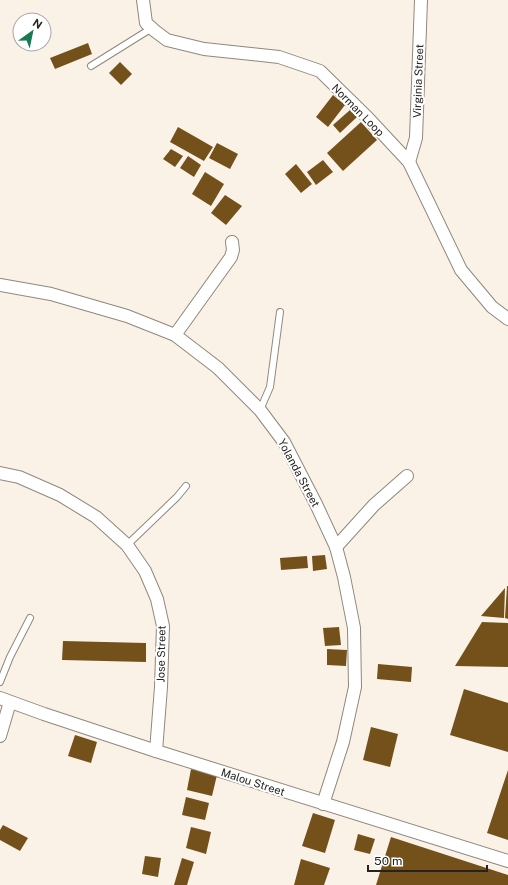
<svg xmlns="http://www.w3.org/2000/svg" width="508" height="885" font-family="'Public Sans',sans-serif">
  <rect width="100%" height="100%" fill="#fbf2e7"/>
  <g fill="#74511b">
    <polygon points="88,43 92,54 55,69 50,58"/>
    <polygon points="120,62 132,74 121,85 109,73"/>
    <polygon points="333,95 345,105 328,127 316,117"/>
    <polygon points="350,110 357,117 340,133 333,125"/>
    <polygon points="361,122 377,140 343,171 327,153"/>
    <polygon points="178,127 213,147 204,161 170,142"/>
    <polygon points="217,143 238,154 230,169 209,158"/>
    <polygon points="171,149 183,156 175,167 163,159"/>
    <polygon points="188,156 201,165 194,177 180,168"/>
    <polygon points="323,160 333,172 316,185 307,172"/>
    <polygon points="296,164 312,184 301,193 285,174"/>
    <polygon points="205,172 224,184 211,206 192,194"/>
    <polygon points="225,195 242,206 226,225 211,213"/>
    <polygon points="325,555 327,569 313,571 312,556"/>
    <polygon points="307,556 308,568 281,570 280,558"/>
    <polygon points="507,586 508,586 508,619 505,618"/>
    <polygon points="505,588 504,618 481,616"/>
    <polygon points="482,622 508,623 508,667 455,666"/>
    <polygon points="339,627 341,645 325,646 323,628"/>
    <polygon points="63,641 146,643 146,662 62,660"/>
    <polygon points="327,649 347,650 346,666 327,665"/>
    <polygon points="378,664 412,667 411,682 377,679"/>
    <polygon points="464,689 508,703 508,752 450,735"/>
    <polygon points="371,727 398,734 390,767 363,760"/>
    <polygon points="75,735 97,742 91,763 68,756"/>
    <polygon points="191,769 217,775 212,796 187,790"/>
    <polygon points="508,770 508,840 487,833"/>
    <polygon points="186,797 209,803 205,820 182,815"/>
    <polygon points="313,813 335,820 325,853 302,846"/>
    <polygon points="3,825 28,838 20,851 0,840 0,830"/>
    <polygon points="191,827 211,832 206,854 186,848"/>
    <polygon points="358,834 375,839 370,854 354,850"/>
    <polygon points="391,837 508,875 508,885 376,885"/>
    <polygon points="145,856 161,858 158,877 142,874"/>
    <polygon points="182,858 194,862 187,885 174,885"/>
    <polygon points="301,859 330,868 324,885 294,885"/>
  </g>
  <g fill="none" stroke-linecap="round" stroke-linejoin="round">
    <defs>
      <g id="service">
        <polyline points="91,66 152,28"/>
        <polyline points="260,410 270,387 280,312"/>
        <polyline points="127,545 177,497 186,486"/>
        <polyline points="0,682 10,657 30,618"/>
      </g>
      <g id="minor">
        <polyline points="143,0 146,23 155,31 167,40 204,49 279,57 320,71 368,118 409,162 461,270 492,307 508,319"/>
        <polyline points="409,162 416,138 421,0"/>
        <polyline points="0,285 51,294 127,316 175,335 218,368 260,410 284,442 316,504 336,547 344,577 354,628 355,687 343,742 323,804"/>
        <polyline points="175,335 231,257 233,250 232,242"/>
        <polyline points="0,473 19,477 60,495 96,517 127,545 145,571 157,599 163,626 161,687 156,751"/>
        <polyline points="336,547 374,505 407,476"/>
        <polyline points="0,698 44,714 156,751 508,861"/>
        <polyline points="0,736 10,702"/>
      </g>
    </defs>
    <use href="#service" stroke="#90887d" stroke-width="8"/>
    <use href="#minor" stroke="#90887d" stroke-width="14"/>
    <use href="#service" stroke="#fff" stroke-width="6"/>
    <use href="#minor" stroke="#fff" stroke-width="12"/>
  </g>
  <g text-anchor="middle" dominant-baseline="central" stroke-width="4" stroke-linejoin="round" paint-order="stroke">
    <g font-size="11" fill="#26231f" stroke="#fff">
      <text transform="translate(418 81) rotate(-88)">Virginia Street</text>
      <text transform="translate(358 110) rotate(45)">Norman Loop</text>
      <text transform="translate(299 473) rotate(62)">Yolanda Street</text>
      <text transform="translate(161 654) rotate(-89)">Jose Street</text>
      <text transform="translate(253 782) rotate(18)">Malou Street</text>
    </g>
  </g>
  <g transform="translate(32 32) rotate(33)"><circle r="19" fill="#ffffff" stroke="#a8a7a5"/>
  <path d="M0-3L7 15L0 10L-7 15Z" fill="#167b53"/>
  <text y="-6" font-size="11" font-weight="bold" text-anchor="middle" fill="#26231f">N</text>
  </g>
  <path d="M368 865v6h119v-6" fill="none" stroke="#26231f" stroke-width="2"/>
  <text x="374" y="865" font-size="12" fill="#26231f" stroke="#ffffff" stroke-width="3" paint-order="stroke">50 m</text>
</svg>
